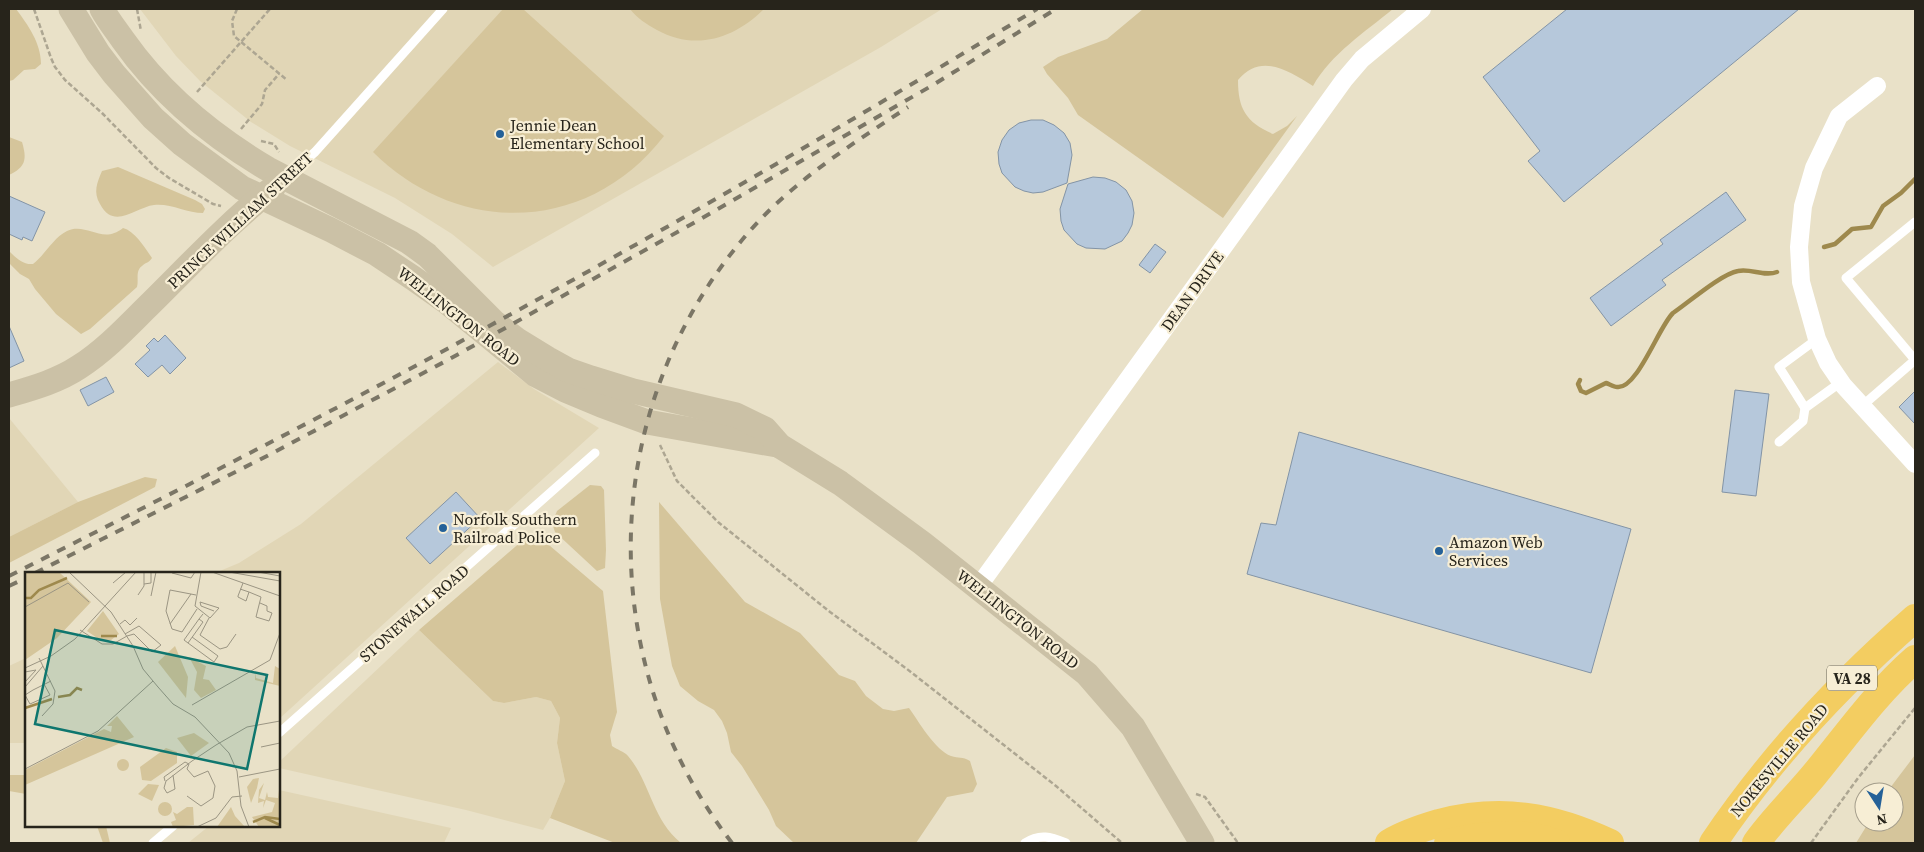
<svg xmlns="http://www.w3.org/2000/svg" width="1924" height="852" font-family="'Source Serif 4',serif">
  <rect width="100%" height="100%" fill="#e9e1c8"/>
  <g fill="#e1d6b6">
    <polygon points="140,9 942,9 881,47 493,267 452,234 395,198 290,146 251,122 200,81 176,56"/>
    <polygon points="498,362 534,389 599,428 279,719 279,573 215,573 239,563 301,524"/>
    <polygon points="9,418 78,502 9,537"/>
    <polygon points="419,630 493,701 504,703 536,697 551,701 560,718 557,743 565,781 550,818 543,830 466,810 279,768 279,762"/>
    <polygon points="26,658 26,743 9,743 9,666"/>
    <polygon points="279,790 451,828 444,843 188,843 209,826 279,826"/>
  </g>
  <g fill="#d5c59b">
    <path d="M9,9H16C28,25 41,43 41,64L35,69L24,70L13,80L9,81Z"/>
    <path d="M503,9H523L664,136C589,233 460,238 373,152Z"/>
    <path d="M630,9H764C734,39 695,51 657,30C646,24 637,18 630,9Z"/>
    <path d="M1143,9H1393C1365,32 1331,54 1313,86C1289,71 1261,52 1238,80C1238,109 1246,122 1273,134L1287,126L1297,116L1223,218L1078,115L1068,98L1047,74L1043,67L1058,57L1107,39Z"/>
    <path d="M9,137L22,142C27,159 26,167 9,175Z"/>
    <path d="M118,167L195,200L202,204L205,209L203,213C187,213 170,203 154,205C136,207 114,231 100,204C93,192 97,183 102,171Z"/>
    <path d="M123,228C135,231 145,248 152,258C149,263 146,262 142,266C135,271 139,280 137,287L90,329L81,334L56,314L35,289L29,279L20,274L9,263V251C16,258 23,265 33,264C45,255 53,238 67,231C87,222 102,245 123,228Z"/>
    <polygon points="145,477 157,479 155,487 9,563 9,537 78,502"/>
    <polygon points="590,485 601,486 604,490 606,550 605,568 597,571 555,532 552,523 557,511"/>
    <path d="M659,502L745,602L800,633L839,675L855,681L866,696L883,709L894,711L909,708C919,722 935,750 951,756C959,759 962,756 970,761L977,784L973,792L947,797L916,843H794L776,826L769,810L742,766L731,752L727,733L722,721L714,710L698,701L680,686L672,666L660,599Z"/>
    <path d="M530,534H536L603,591L617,712L610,735L612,746C617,750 624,751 628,756C651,783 651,818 681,843H615L550,818L565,781L557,743L560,718L551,701L536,697L504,703L493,701L419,630Z"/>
    <polygon points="1915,755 1915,843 1856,843 1869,822 1894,822 1894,792 1887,792"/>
    <polygon points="9,775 26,775 26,794 9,791"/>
    <polygon points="97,826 106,826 110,843 103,843"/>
  </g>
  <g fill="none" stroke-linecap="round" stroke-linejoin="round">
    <g stroke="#9e894d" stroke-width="4.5">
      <polyline points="1824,247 1835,244 1852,229 1871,227 1883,206 1901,193 1915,179"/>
      <path d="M1580,380L1578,384L1581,391L1586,393L1606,383C1609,384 1614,387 1617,387C1637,390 1659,326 1673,313C1688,303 1721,274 1738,271C1751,268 1764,277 1777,272"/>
    </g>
  </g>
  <g fill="#b6c8db" stroke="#8394a6">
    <polygon points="1567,9 1799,9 1564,202 1528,161 1540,151 1483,77"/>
    <polygon points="1031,120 1043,120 1054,125 1064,133 1070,143 1072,155 1067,183 1043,192 1033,193 1024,191 1015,187 1002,173 999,164 998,152 1002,140 1009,130 1019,123"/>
    <polygon points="1093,177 1105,178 1116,182 1126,190 1132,201 1134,213 1132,225 1128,233 1122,241 1105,249 1086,248 1077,244 1064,230 1061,221 1060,209 1068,184"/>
    <polygon points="1726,192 1746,220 1662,280 1666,285 1611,326 1590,298 1663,244 1660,240"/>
    <polygon points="9,196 45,212 32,241 23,237 22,240 9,234"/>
    <polygon points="1155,244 1166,252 1150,273 1139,265"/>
    <polygon points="9,326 24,361 9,368"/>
    <polygon points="165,335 186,358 170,374 162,365 148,377 135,364 150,350 146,346 154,338 158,342"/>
    <polygon points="106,377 114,392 88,406 80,390"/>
    <polygon points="1735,390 1769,394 1756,496 1722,492"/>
    <polygon points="1915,391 1915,424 1899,407"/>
    <polygon points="1299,432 1631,529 1591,673 1247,574 1261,523 1276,525"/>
    <polygon points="456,492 480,518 430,564 406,538"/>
  </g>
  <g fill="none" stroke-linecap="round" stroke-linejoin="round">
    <g stroke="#ada692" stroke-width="2.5" stroke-dasharray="5 2.5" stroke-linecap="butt">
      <polyline points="34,9 51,58 55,67 65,80 102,113 156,168 169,178 213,204 221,206"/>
      <polyline points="137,9 141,31"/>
      <polyline points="237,9 232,21 234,36 287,80"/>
      <polyline points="197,92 270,9"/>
      <polyline points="241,129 262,104 265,90 279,74"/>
      <polyline points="261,141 274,144 279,152"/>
      <polyline points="660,445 677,481 718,522 830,612 907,669 1056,786 1122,843"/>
      <polyline points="1196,794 1205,797 1238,843"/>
      <polyline points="1811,843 1858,778 1915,708"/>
    </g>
    <g stroke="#fff" stroke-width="9">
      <polyline points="287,176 315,152 443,9"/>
      <polyline points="1817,339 1779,367 1805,408 1841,382"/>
      <polyline points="1915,360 1846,278 1915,222"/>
      <polyline points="1862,406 1915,360"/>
      <polyline points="1779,442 1803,421 1805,408"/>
      <polyline points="279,733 595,453"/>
      <polyline points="153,843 173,826"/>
      <path d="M1025,843C1040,833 1051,837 1066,843"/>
    </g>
    <g stroke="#fff" stroke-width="18">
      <polyline points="1877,86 1839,116 1814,168 1803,206 1799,247 1801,282 1817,339 1828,363 1843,385 1915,464"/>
      <polyline points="978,587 1344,80 1362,59 1422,9"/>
    </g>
    <g stroke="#cbc1a6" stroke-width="25">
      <polyline points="71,9 98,53 114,74 153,118 182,144 242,188 331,230 377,254 413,278 447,302 536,375 565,390 601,405 647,422 777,445"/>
      <path d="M102,9C108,20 116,30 123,40C161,94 212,136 268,169L409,242L427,255L495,323L517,340L548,359L568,370L591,378L633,391L736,415L765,429L780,446L840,483L922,543L1087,674L1133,727L1202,843"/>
      <path d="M9,395C33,388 58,381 79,367C104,351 125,329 145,309C187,268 227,224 273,188"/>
    </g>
    <g stroke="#f3cd61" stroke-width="28">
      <path d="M1389,843C1404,834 1422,828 1439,823C1501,807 1553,816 1610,843"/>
      <path d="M1448,843C1470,837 1511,832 1533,837C1541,838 1548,841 1556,843"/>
      <path d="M1713,843C1769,760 1839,684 1915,618"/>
      <path d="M1756,843C1773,819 1795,798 1814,775C1846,736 1876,693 1915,659"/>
    </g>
    <g stroke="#7b7666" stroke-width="4" stroke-dasharray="9 9" stroke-linecap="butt">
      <polyline points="35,573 267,456 446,361 690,225 933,85 1056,9"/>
      <path d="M9,576C167,496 324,416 480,331C668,229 853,120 1037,9"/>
      <polyline points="9,586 26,578"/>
      <path d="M732,843C592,662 597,407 748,233C793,181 851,145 908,107"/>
    </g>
  </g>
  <g fill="#256198" stroke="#f7eed5" stroke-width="2">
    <circle cx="500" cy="134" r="5"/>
    <circle cx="443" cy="528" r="5"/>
    <circle cx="1439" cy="551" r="5"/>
  </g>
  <g text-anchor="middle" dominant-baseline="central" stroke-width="4.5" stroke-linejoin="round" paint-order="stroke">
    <rect fill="#f7eed5" stroke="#656153" stroke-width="1" x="1827" y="665.5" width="50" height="25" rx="4"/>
    <g font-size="15" font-weight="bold" fill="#27241b">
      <text x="1852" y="678">VA 28</text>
    </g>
    <g font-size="16" fill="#27241b" stroke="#f7eed5" text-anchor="start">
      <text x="510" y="125">Jennie Dean<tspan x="510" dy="18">Elementary School</tspan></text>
      <text x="453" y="519">Norfolk Southern<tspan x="453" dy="18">Railroad Police</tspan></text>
      <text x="1449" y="542">Amazon Web<tspan x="1449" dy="18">Services</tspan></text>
    </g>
    <g font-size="16" fill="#27241b" stroke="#f7eed5">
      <text transform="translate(240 220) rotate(-43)">PRINCE WILLIAM STREET</text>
      <text transform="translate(1192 291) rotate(-54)">DEAN DRIVE</text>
      <text transform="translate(459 316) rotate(38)">WELLINGTON ROAD</text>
      <text transform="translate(414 613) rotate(-41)">STONEWALL ROAD</text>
      <text transform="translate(1018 619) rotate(38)">WELLINGTON ROAD</text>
      <text transform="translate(1779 760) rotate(-50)">NOKESVILLE ROAD</text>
    </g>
  </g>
  <g transform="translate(25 572)">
    <rect width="255" height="255" fill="#e9e1c8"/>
    <path d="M0,0H34L66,30L32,66L0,88ZM78,39L94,62L86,68H75L62,59ZM150,74L163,105L161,126L133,90ZM164,85L181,94L178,107L184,108L191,118L176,126L169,118L172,100ZM250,94L255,97V114L230,108V100L231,106L248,111ZM92,144L109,165L0,213V198L79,157L86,160L87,154H82ZM169,161L184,171L166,184L152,166ZM141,176L152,180V191L126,209L117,208L115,195ZM92 193a6 6 0 1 1 12 0a6 6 0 1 1-12 0ZM234,206L232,216L226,231L222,215L228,207ZM255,210V255H234L227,245L247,240L250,231L241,228L238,236L239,229L233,231L234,218L239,211L234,226L240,228L242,220L243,225L253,226ZM123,212L134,213L127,229L113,222ZM133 237a7 7 0 1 1 14 0a7 7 0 1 1-14 0ZM162,235H168L169,253L148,255L146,250L151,248L148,240L152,242ZM206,235L210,244L220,255H192Z" fill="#d5c59b"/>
    <path fill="none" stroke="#9e894d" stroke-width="2.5" d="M0,26H6L14,18L42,6M76,64H92M33,125L45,123L52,116L57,118M0,136L27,127M240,246L255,253M228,250L240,245L255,247"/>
    <path fill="none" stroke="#9b9583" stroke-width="1" d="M44,0L86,40L108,74L118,97L133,115L148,132L170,145L204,181L212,199L216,234L224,255M176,0L170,34L185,46M187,0L255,24M204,0L255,9M233,0L255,4M147,1L166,6L170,0M88,11L101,0M119,12L126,11V0M215,17L224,20L221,29L213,25V24L218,11M224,20L236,25L231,45L244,49L247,41L242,39V34L235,31M113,23L119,14V0M171,23L145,18L141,39L147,57L157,60L172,37M126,24L131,0M0,35L43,11L64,30M184,46L175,63L195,77L202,75L211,62M185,46L194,36L175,30L176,34L189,39M174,47L178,50L163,71L159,68L174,47L178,42M95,52L100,48L105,53L112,46M145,52L166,22M55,58L77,72H88L102,64M100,62L114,54L136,73L127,80L109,62L102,64M163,71L189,90L193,84L167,65M14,86L30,119L28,132L17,144M0,96L26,84L50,67L111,0M0,100L11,98L0,110M19,112L25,123L5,132L0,123L8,118L26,109M0,115L18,94M167,133L245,88L255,61M236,175L255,171M0,197L73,159L128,109M148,203L150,217L142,221L139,216L141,209L167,189L191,173L222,155L255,149M214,205L255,197M140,209L139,205L160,190L164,192M162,224L176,234L188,226L190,214L183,199L169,205L162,197L164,192M172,255L191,246L207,225L217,224"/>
    <path fill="#0f766e" fill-opacity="0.15" stroke="#0f766e" stroke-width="2.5" d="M30,58L242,103L222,197L10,152Z"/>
    <rect width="255" height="255" fill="none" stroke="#27241b" stroke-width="2.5"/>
  </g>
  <rect width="1924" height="852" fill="none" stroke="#27241b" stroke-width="20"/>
  <g transform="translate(1879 807) rotate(168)"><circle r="24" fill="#f7eed5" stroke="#a49d8b"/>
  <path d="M0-4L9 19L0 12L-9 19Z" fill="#256198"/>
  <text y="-8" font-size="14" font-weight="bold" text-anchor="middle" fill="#27241b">N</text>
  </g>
</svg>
